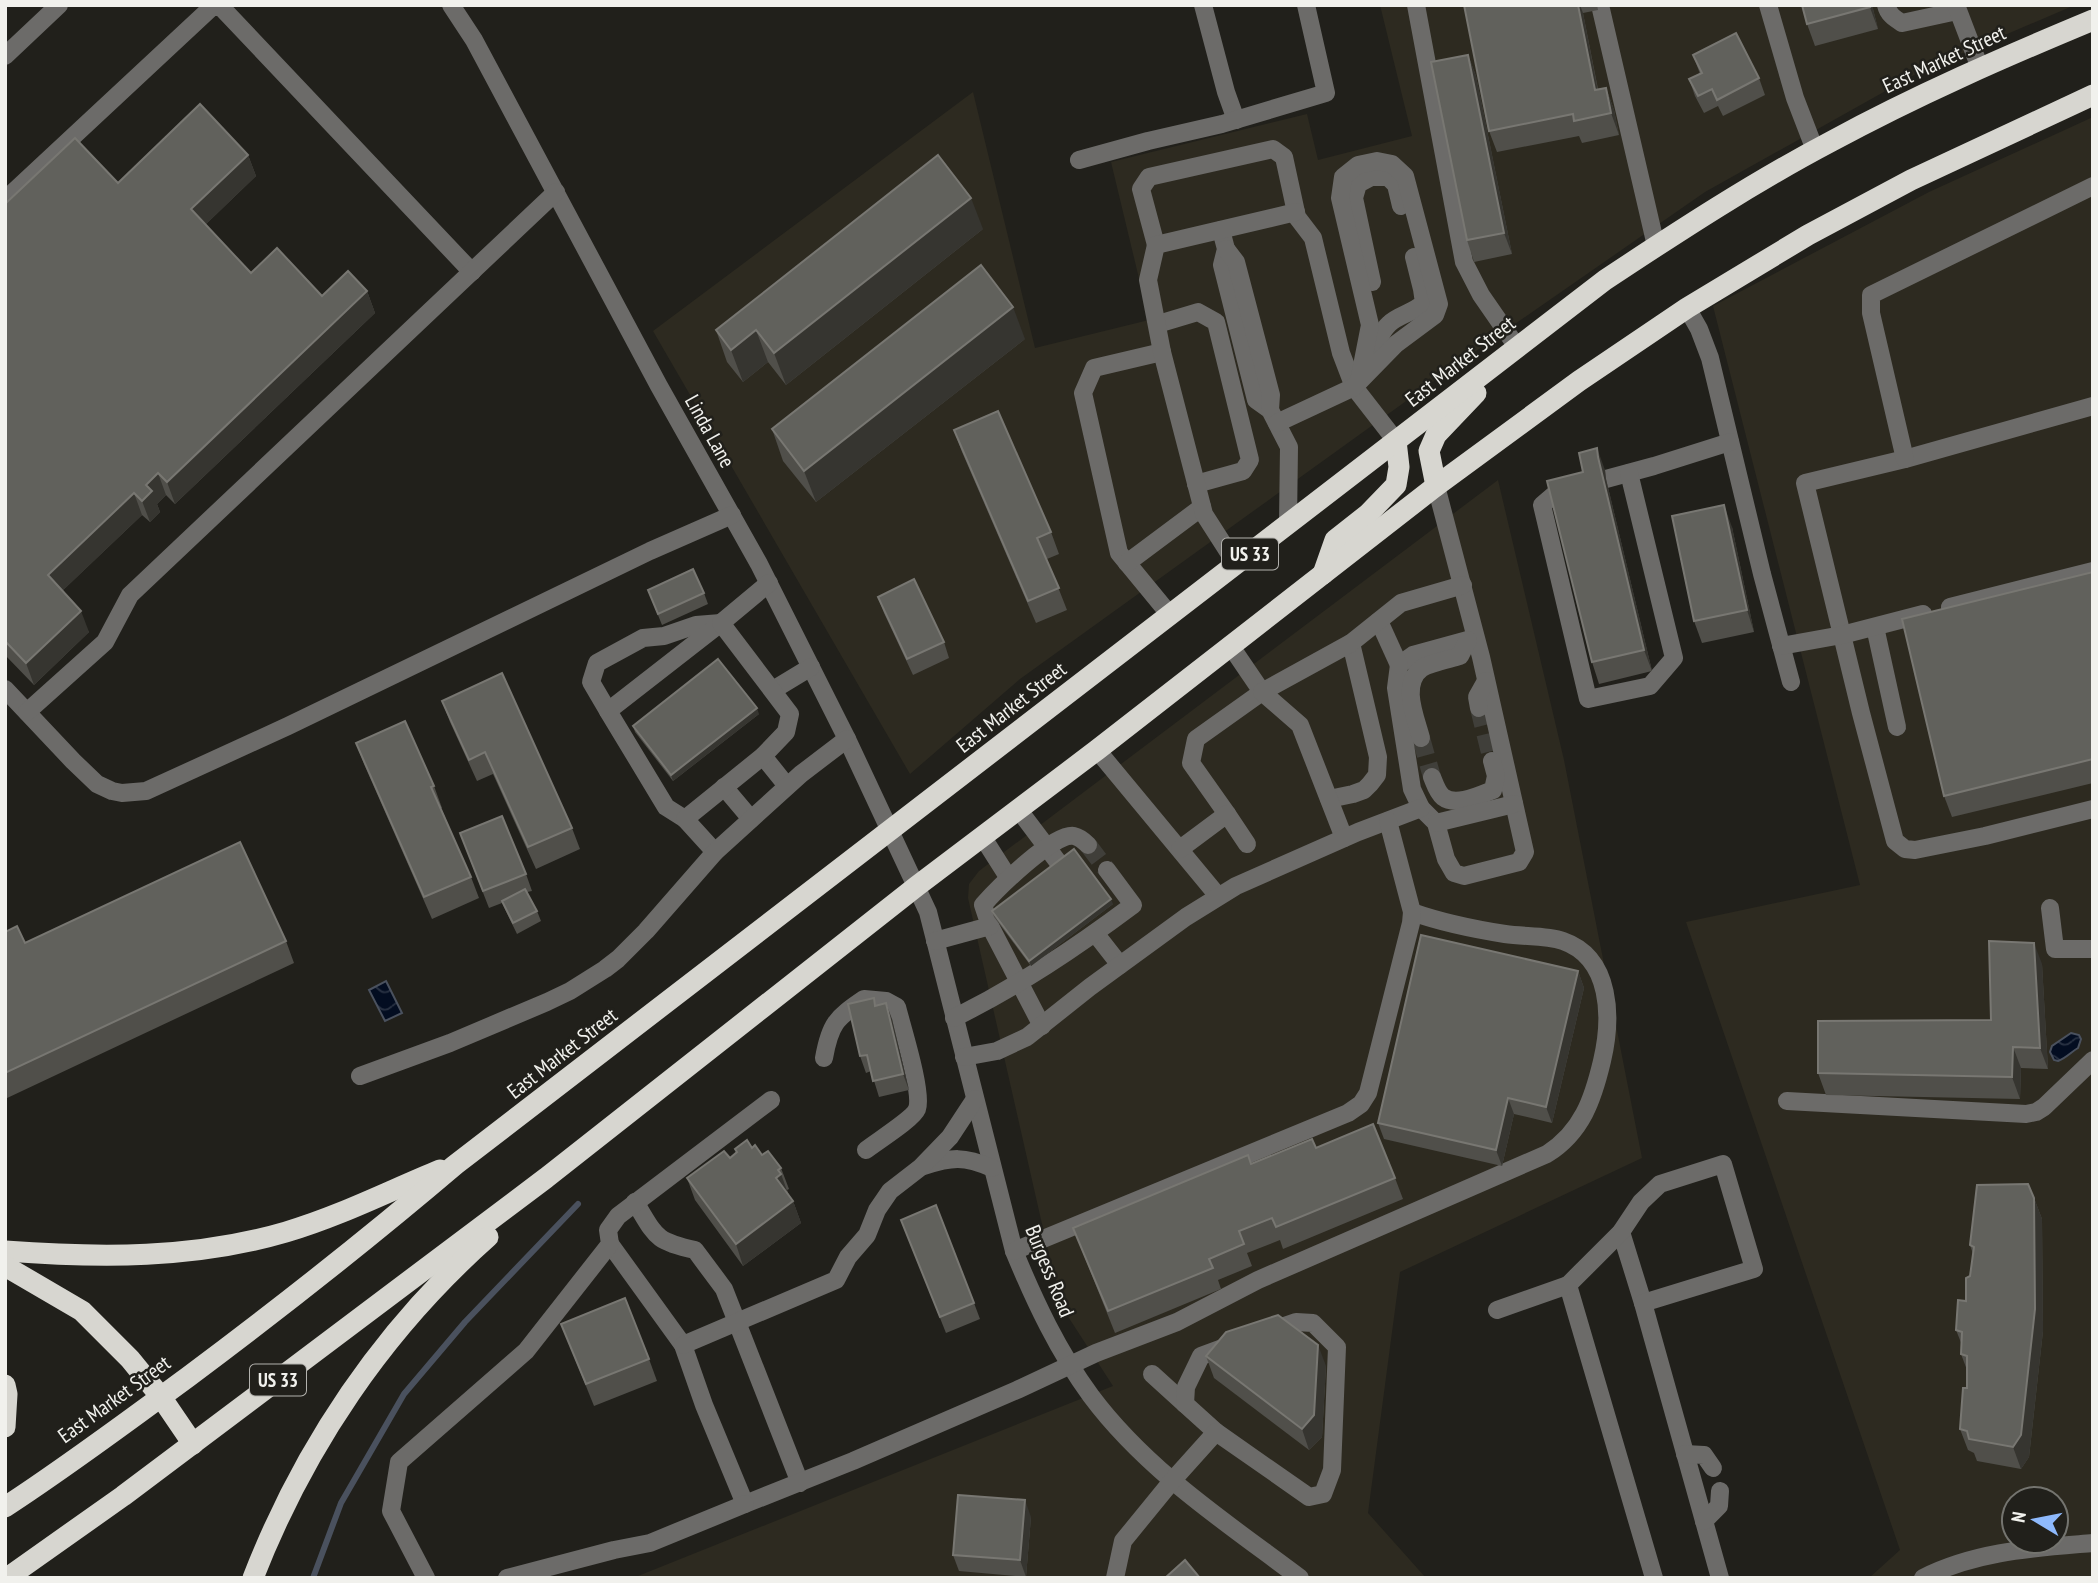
<svg xmlns="http://www.w3.org/2000/svg" width="2098" height="1583" font-family="'PT Sans Narrow',sans-serif">
  <defs>
    <pattern id="water-waves" width="16" height="10" patternUnits="userSpaceOnUse" patternTransform="scale(1.75)"><rect width="16" height="10" fill="#030d21"/><path d="M0 5q4-4 8 0t8 0" fill="none" stroke="#283142"/></pattern>
  </defs>
  <rect width="100%" height="100%" fill="#21201b"/>
  <g fill="#2d2a20" fill-rule="evenodd">
    <polygon points="1380,5 2075,5 1923,70 1705,192 1466,358 1020,679 910,774 653,331 973,92 1035,348 1149,320 1111,162 1307,114 1318,160 1412,136"/>
    <path d="M2093,117V1578H1869L1900,1550L1686,922L1860,885L1713,306L1929,192ZM2014,1499H2056V1541H2014Z"/>
    <polygon points="1498,480 1564,760 1642,1158 1400,1272 1368,1513 1426,1578 633,1578 1113,1386 1067,1315 1052,1268 968,898 969,884 979,871"/>
  </g>
  <g fill="url(#water-waves)" stroke="#4a515e" stroke-width="2">
    <polygon points="386,981 402,1013 385,1021 369,990"/>
    <path d="M2071,1033L2079,1035L2081,1039L2078,1048C2071,1052 2066,1058 2058,1061L2054,1060L2050,1052L2052,1046Z"/>
  </g>
  <g fill="none" stroke-linecap="round" stroke-linejoin="round">
    <polyline stroke="#4a515e" stroke-width="6" points="313,1578 341,1503 404,1394 465,1322 578,1204"/>
    <g stroke="#403f3a" stroke-width="18" stroke-dasharray="18 9" stroke-linecap="butt">
      <polyline points="1479,708 1492,761"/>
      <polyline points="1421,738 1432,777"/>
      <polyline points="1088,845 1107,870"/>
    </g>
    <g stroke="#6c6b69" stroke-width="18">
      <path d="M451,5L474,40L659,386L759,564L847,739L928,912L1014,1251C1035,1302 1058,1351 1091,1396C1147,1471 1227,1523 1300,1578"/>
      <polyline points="1203,5 1226,92 1236,120"/>
      <polyline points="1416,5 1464,262 1481,295 1517,347"/>
      <polyline points="1600,5 1656,246"/>
      <polyline points="1768,5 1795,98 1815,150"/>
      <path d="M1886,5C1888,14 1894,18 1902,23L1957,11"/>
      <polyline points="1956,5 1980,68"/>
      <polyline points="5,56 59,5"/>
      <polyline points="1079,160 1148,141 1222,124 1326,93 1306,5"/>
      <polyline points="5,200 212,7 221,7 472,272"/>
      <polyline points="1221,230 1226,249 1222,265 1256,400 1270,410 1289,447 1288,524"/>
      <polyline points="1156,245 1141,189 1149,177 1273,149 1284,157 1297,217 1313,238 1341,353 1354,387 1396,441"/>
      <polyline points="1226,249 1236,262 1271,395 1270,410"/>
      <polyline points="1372,282 1354,198 1358,184 1371,177 1388,177 1396,185 1401,206"/>
      <polyline points="1687,308 1699,329 1710,358 1762,574 1791,682"/>
      <polyline points="1158,324 1198,312 1216,322 1250,460 1243,471 1196,484"/>
      <polyline points="1162,352 1094,368 1083,393 1119,553 1170,615"/>
      <path d="M1371,361C1374,351 1381,331 1389,324C1398,315 1413,313 1424,303L1422,289L1414,257"/>
      <polyline points="2093,406 1905,459 1805,483 1861,713 1895,841 1905,849 1915,850 1985,836 2093,809"/>
      <polyline points="1277,423 1354,387 1396,344 1435,315 1439,304 1405,176 1392,164 1377,161 1358,165 1343,177 1340,198 1370,325 1359,381"/>
      <polyline points="1905,459 1871,313 1871,295 2093,186"/>
      <polyline points="1606,479 1654,466 1730,442"/>
      <polyline points="1436,486 1481,657 1525,852 1519,862 1464,876 1454,873 1446,859 1436,823 1421,808 1412,789 1396,688 1399,665 1413,655 1475,638"/>
      <polyline points="1573,489 1556,493 1542,505 1588,699 1650,686 1674,658 1629,473"/>
      <polyline points="1127,563 1202,507"/>
      <polyline points="1236,564 1204,514 1162,352 1148,280 1156,245 1296,212"/>
      <polyline points="1950,607 2093,571"/>
      <polyline points="1379,621 1399,665"/>
      <polyline points="1875,627 1897,727"/>
      <polyline points="1781,646 1842,635 1923,614"/>
      <polyline points="5,689 73,761 97,784 112,791 122,793 146,791 288,726 650,551 732,515"/>
      <polyline points="773,690 811,667"/>
      <polyline points="1479,708 1477,697 1486,681"/>
      <polyline points="608,711 591,682 597,663 643,638 664,636 696,625 721,623"/>
      <polyline points="27,712 105,642 130,595 556,192"/>
      <path d="M1421,738C1416,718 1400,684 1422,668C1430,663 1450,659 1460,656L1468,640"/>
      <polyline points="1097,750 1218,896"/>
      <polyline points="763,756 787,786"/>
      <path d="M1432,777C1435,784 1437,792 1443,797C1456,807 1480,795 1493,790L1496,776L1492,761"/>
      <polyline points="724,787 751,819"/>
      <polyline points="1329,799 1353,794 1364,790 1370,784 1377,775 1378,757 1351,643"/>
      <polyline points="1018,809 1061,866"/>
      <polyline points="1227,814 1191,763 1196,739 1262,692 1230,645"/>
      <polyline points="685,819 666,807 608,711 721,623"/>
      <polyline points="1436,823 1514,804"/>
      <polyline points="982,836 1008,877"/>
      <polyline points="1344,838 1300,725 1262,692 1351,643 1401,603 1463,585"/>
      <polyline points="1180,849 1227,814 1247,844"/>
      <polyline points="715,852 685,819 763,756 786,732 790,714 721,623 769,583"/>
      <polyline points="2050,908 2055,949 2093,949"/>
      <polyline points="990,926 1042,1026"/>
      <polyline points="1095,933 1120,965"/>
      <path d="M935,941L990,926L983,905C996,890 1054,832 1074,836C1079,837 1085,842 1088,845"/>
      <path d="M954,1018C1020,985 1074,949 1133,905L1107,870"/>
      <polyline points="964,1057 997,1051 1027,1037 1090,987 1186,917 1236,886 1358,832 1421,808"/>
      <path d="M824,1058C830,1024 836,1018 864,999L886,1001L897,1007C902,1027 923,1093 917,1109C913,1119 876,1142 866,1150"/>
      <polyline points="360,1076 450,1043 547,1002 570,991 605,969 618,959 646,931 715,852 801,774 847,739"/>
      <polyline points="1787,1101 2026,1114 2036,1112 2044,1107 2093,1060"/>
      <path d="M924,1166C952,1157 964,1156 992,1168"/>
      <path d="M635,1202C656,1236 654,1241 695,1250L724,1289L800,1483"/>
      <polyline points="1621,1232 1643,1303"/>
      <path d="M610,1244L683,1345L704,1405L745,1504L853,1461L1017,1390L1096,1353L1177,1322L1258,1280L1547,1154C1582,1132 1593,1099 1602,1061C1612,1019 1612,958 1563,941C1546,935 1524,937 1505,934C1473,929 1443,923 1412,912"/>
      <polyline points="1014,1251 1348,1113 1361,1104 1368,1093 1411,923 1412,912 1388,821"/>
      <polyline points="1568,1285 1654,1578"/>
      <polyline points="1497,1310 1568,1285 1621,1232 1641,1202 1660,1184 1723,1164 1754,1269 1643,1303 1720,1578"/>
      <polyline points="683,1345 836,1280 848,1257 867,1235 877,1210 890,1191 921,1167 950,1137 975,1099"/>
      <polyline points="1152,1374 1185,1404"/>
      <polyline points="1216,1432 1185,1404 1186,1387 1201,1356 1228,1346"/>
      <polyline points="1685,1454 1704,1455 1713,1468"/>
      <polyline points="1704,1521 1719,1506 1720,1491"/>
      <polyline points="426,1578 391,1511 399,1462 526,1351 610,1244 608,1230 618,1216 771,1100"/>
      <polyline points="507,1578 614,1550 650,1543 745,1504"/>
      <polyline points="1115,1578 1123,1541 1172,1481 1216,1432 1309,1497 1323,1494 1332,1470 1337,1347 1313,1323 1296,1322 1267,1332"/>
      <path d="M1923,1578C1976,1551 2035,1548 2093,1543"/>
    </g>
    <g stroke="#d7d6d0" stroke-width="21">
      <polyline points="1436,486 1429,451 1436,435 1476,393"/>
      <polyline points="1323,574 1335,540 1368,514 1396,485 1399,467 1396,441"/>
      <path d="M5,1251C100,1258 194,1259 286,1232C340,1216 389,1191 440,1170"/>
      <polyline points="5,1266 82,1311 130,1359 161,1397 193,1444"/>
      <polyline points="5,1385 7,1394 5,1427"/>
      <path d="M5,1507C68,1466 128,1421 188,1377C279,1309 368,1239 455,1165L1605,280C1679,231 1754,182 1832,141C1917,95 2004,57 2093,20"/>
      <polyline points="7,1578 123,1496 546,1178 917,886 1097,750 1436,486 1579,381 1687,308 1808,235 1911,180 2093,95"/>
      <path d="M253,1578C304,1447 383,1330 488,1237"/>
    </g>
  </g>
  <g fill="#504f4a">
    <polygon points="1464,5 1597,5 1598,10 1583,13 1598,89 1606,88 1614,110 1619,135 1582,143 1579,136 1497,152 1489,131"/>
    <polygon points="1872,5 1878,29 1815,46 1807,24"/>
    <polygon points="1468,55 1476,76 1512,254 1474,262 1467,240"/>
    <polygon points="1693,55 1759,78 1765,95 1723,116 1718,106 1704,113 1695,96 1689,79 1700,74"/>
    <polygon points="248,155 256,176 205,225 251,273 322,296 367,291 375,313 175,504 166,495 157,504 160,512 150,522 142,515 62,591 89,632 34,685 5,655 5,204 118,183"/>
    <polygon points="983,229 786,385 768,362 743,382 727,362 716,330"/>
    <polygon points="1025,339 816,502 783,461 772,429"/>
    <polygon points="954,430 1051,532 1059,554 1047,559 1067,610 1036,623 962,452"/>
    <polygon points="1605,470 1606,479 1652,671 1599,684 1592,662"/>
    <polygon points="1732,527 1754,632 1702,643 1694,621"/>
    <polygon points="2093,572 2093,783 1952,817 1944,796"/>
    <polygon points="648,590 704,593 708,604 662,625"/>
    <polygon points="878,597 944,642 949,658 913,675 884,613"/>
    <polygon points="442,701 572,828 580,849 536,869 493,774 477,781 450,722"/>
    <polygon points="759,714 673,781 635,732 633,726"/>
    <polygon points="356,743 434,786 442,808 441,808 471,877 479,898 432,919 364,764"/>
    <polygon points="466,849 526,874 532,891 527,892 537,911 541,921 517,934 502,903 489,908"/>
    <polygon points="1113,904 1031,966 994,917 992,911"/>
    <polygon points="5,932 25,943 286,941 294,963 5,1099"/>
    <polygon points="2042,964 2048,1069 2021,1068 2020,1099 1826,1095 1818,1073 1991,1020"/>
    <polygon points="1578,971 1584,988 1552,1123 1514,1114 1502,1166 1384,1139 1378,1123"/>
    <polygon points="876,1005 892,1019 909,1090 879,1097 871,1071 866,1073 860,1056"/>
    <polygon points="752,1148 781,1168 789,1189 787,1190 789,1195 793,1201 801,1223 743,1266 695,1200 687,1178 730,1158 736,1153 735,1149"/>
    <polygon points="1316,1148 1395,1178 1403,1199 1283,1249 1280,1240 1247,1253 1252,1266 1218,1280 1221,1289 1115,1333 1073,1228 1251,1164"/>
    <polygon points="2034,1198 2042,1219 2043,1331 2029,1457 2021,1469 1977,1461 1974,1453 1968,1450 1960,1429 1967,1388 1967,1370 1961,1354 1962,1345 1956,1330 1966,1301 1973,1254 1970,1245"/>
    <polygon points="901,1220 974,1303 980,1319 946,1333"/>
    <polygon points="561,1324 649,1359 657,1381 594,1406"/>
    <polygon points="1206,1356 1326,1366 1322,1437 1309,1450 1214,1378"/>
    <polygon points="1031,1517 1026,1577 959,1571 953,1555"/>
  </g>
  <g fill="#363530">
    <polygon points="1578,5 1580,5 1583,13 1602,112 1595,90"/>
    <polygon points="1869,5 1872,5 1878,29"/>
    <polygon points="1468,55 1476,76 1512,254 1504,233"/>
    <polygon points="1606,88 1614,110 1619,135 1611,113"/>
    <polygon points="248,155 256,176 199,231 191,209"/>
    <polygon points="971,198 983,229 786,385 774,353"/>
    <polygon points="367,291 375,313 175,504 167,482"/>
    <polygon points="1013,307 1025,339 816,502 804,471"/>
    <polygon points="756,330 768,362 743,382 731,350"/>
    <polygon points="1597,448 1605,470 1606,479 1652,671 1644,650 1598,457"/>
    <polygon points="158,473 166,495 157,504 160,512 150,522 142,501 146,485"/>
    <polygon points="134,493 142,515 56,597 48,575"/>
    <polygon points="1724,505 1732,527 1754,632 1747,610"/>
    <polygon points="81,611 89,632 34,685 26,663"/>
    <polygon points="757,708 759,714 673,781 671,775"/>
    <polygon points="1111,899 1113,904 1031,966 1029,961"/>
    <polygon points="2034,943 2042,964 2048,1069 2040,1048"/>
    <polygon points="1578,971 1584,988 1552,1123 1546,1107"/>
    <polygon points="886,1003 892,1019 909,1090 903,1074"/>
    <polygon points="2013,1047 2021,1068 2020,1099 2012,1077"/>
    <polygon points="1508,1098 1514,1114 1502,1166 1496,1150"/>
    <polygon points="781,1174 789,1196 776,1178"/>
    <polygon points="2034,1198 2042,1219 2043,1331 2029,1457 2021,1469 2013,1447"/>
    <polygon points="793,1201 801,1223 743,1266 736,1244"/>
    <polygon points="1318,1345 1326,1366 1322,1437 1309,1450 1302,1429"/>
    <polygon points="1025,1500 1031,1517 1026,1577 1020,1560"/>
  </g>
  <g fill="#61615c" stroke="#787772" stroke-width="2">
    <polygon points="1464,5 1578,5 1595,90 1606,88 1611,113 1574,121 1573,114 1489,131"/>
    <polygon points="1802,5 1869,5 1870,7 1807,24"/>
    <polygon points="1736,33 1759,78 1717,100 1712,89 1698,96 1689,79 1702,73 1693,55"/>
    <polygon points="1468,55 1504,233 1467,240 1431,62"/>
    <polygon points="200,104 248,155 191,209 251,273 277,248 322,296 348,271 367,291 167,482 158,473 146,485 152,491 142,501 134,493 48,575 81,611 26,663 5,641 5,204 75,138 118,183"/>
    <polygon points="938,155 971,198 774,353 756,330 731,350 716,330"/>
    <polygon points="981,265 1013,307 804,471 772,429"/>
    <polygon points="998,411 1051,532 1037,538 1059,588 1028,601 954,430"/>
    <polygon points="1597,448 1598,457 1644,650 1592,662 1547,481 1583,472 1579,453"/>
    <polygon points="1724,505 1747,610 1694,621 1672,516"/>
    <polygon points="693,569 704,593 658,614 648,590"/>
    <polygon points="2093,572 2093,759 1944,796 1902,619"/>
    <polygon points="914,579 944,642 907,659 878,597"/>
    <polygon points="718,659 757,708 671,775 633,726"/>
    <polygon points="502,673 572,828 528,847 485,752 469,760 442,701"/>
    <polygon points="405,721 434,786 431,787 471,877 424,897 356,743"/>
    <polygon points="502,816 526,874 483,891 460,833"/>
    <polygon points="240,842 286,941 5,1073 5,932 17,926 25,943"/>
    <polygon points="1074,849 1111,899 1029,961 992,911"/>
    <polygon points="525,889 537,911 513,923 502,901"/>
    <polygon points="1421,935 1578,971 1546,1107 1508,1098 1496,1150 1378,1123"/>
    <polygon points="1989,941 2034,943 2040,1048 2013,1047 2012,1077 1818,1073 1818,1021 1991,1020"/>
    <polygon points="874,998 875,1006 886,1003 903,1074 873,1081 867,1055 860,1056 848,1004"/>
    <polygon points="1373,1124 1395,1178 1276,1227 1272,1218 1239,1231 1244,1244 1209,1259 1213,1268 1108,1311 1073,1228 1248,1155 1251,1164 1312,1139 1316,1148"/>
    <polygon points="747,1140 752,1148 755,1145 762,1155 768,1151 781,1168 778,1170 781,1174 776,1178 793,1201 736,1244 687,1178 724,1151 730,1158 737,1152 735,1149"/>
    <polygon points="2028,1184 2034,1198 2035,1309 2021,1435 2013,1447 1969,1439 1967,1431 1960,1429 1963,1388 1967,1388 1967,1356 1961,1354 1962,1332 1956,1330 1958,1300 1966,1301 1966,1278 1970,1276 1974,1247 1970,1245 1977,1185"/>
    <polygon points="936,1205 974,1303 940,1317 901,1220"/>
    <polygon points="625,1298 649,1359 586,1384 561,1324"/>
    <polygon points="1278,1315 1318,1345 1314,1415 1302,1429 1206,1356 1226,1332"/>
    <polygon points="958,1495 1025,1500 1020,1560 953,1555"/>
    <polygon points="1185,1560 1200,1578 1165,1578"/>
  </g>
  <g text-anchor="middle" dominant-baseline="central" stroke-width="5" stroke-linejoin="round" paint-order="stroke">
    <g fill="#21201b" stroke="#b3b2ae" stroke-width="2">
      <rect x="1222" y="538.5" width="56" height="31" rx="5"/>
      <rect x="250" y="1364.5" width="56" height="31" rx="5"/>
    </g>
    <g font-size="19" font-weight="bold" fill="#f1f1ed">
      <text x="1250" y="554">US 33</text>
      <text x="278" y="1380">US 33</text>
    </g>
    <g font-size="21" fill="#f1f1ed" stroke="#21201b">
      <text transform="translate(1944 59) rotate(-25)">East Market Street</text>
      <text transform="translate(1460 361) rotate(-38)">East Market Street</text>
      <text transform="translate(710 431) rotate(61)">Linda Lane</text>
      <text transform="translate(1011 707) rotate(-38)">East Market Street</text>
      <text transform="translate(562 1053) rotate(-38)">East Market Street</text>
      <text transform="translate(1050 1271) rotate(68)">Burgess Road</text>
      <text transform="translate(114 1399) rotate(-36)">East Market Street</text>
    </g>
  </g>
  <rect width="2098" height="1583" fill="none" stroke="#f1f1ed" stroke-width="14"/>
  <g transform="translate(2035 1520) rotate(280)"><circle r="33" fill="#21201b" stroke="#74746f" stroke-width="2"/>
  <path d="M0-5L12 26L0 18L-12 26Z" fill="#8eb9fc"/>
  <text y="-10" font-size="19" font-weight="bold" text-anchor="middle" fill="#f1f1ed">N</text>
  </g>
</svg>
